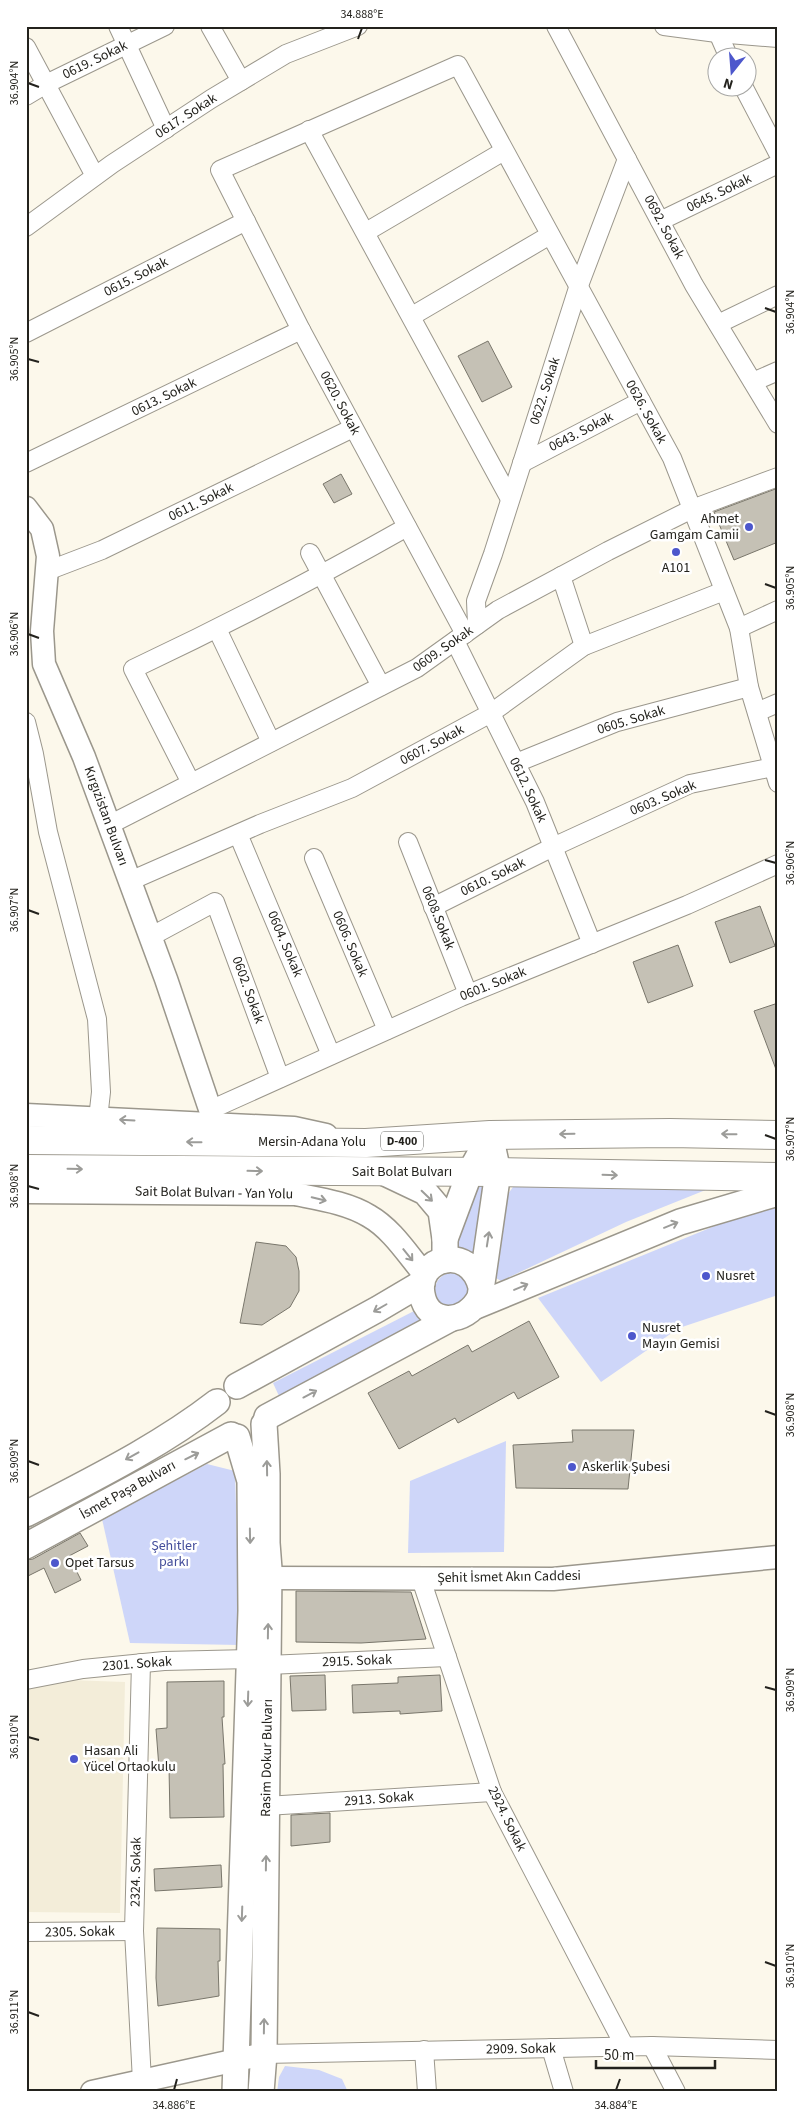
<svg xmlns="http://www.w3.org/2000/svg" width="804" height="2118" font-family="'Source Sans 3',sans-serif">
  <rect width="100%" height="100%" fill="#fcf8eb"/>
  <polygon fill="#f3edd9" points="69,1680 125,1682 120,1913 26,1912 26,1690"/>
  <g fill="#ced6f9">
    <polygon points="486,1182 476,1259 450,1250 479,1184"/>
    <polygon points="629,1184 718,1185 626,1222 501,1281 496,1278 508,1194 513,1187"/>
    <polygon points="778,1206 778,1295 679,1328 601,1382 538,1298 759,1208"/>
    <circle cx="452" cy="1290" r="17"/>
    <polygon points="416,1310 427,1322 279,1396 273,1383"/>
    <polygon points="506,1441 504,1552 408,1553 410,1481"/>
    <polygon points="207,1464 235,1471 240,1645 130,1643 102,1519"/>
    <polygon points="285,2066 319,2070 342,2079 348,2092 277,2092 279,2077"/>
  </g>
  <g fill="#c5c1b5" stroke="#79766b">
    <polygon points="488,341 512,387 482,402 458,356"/>
    <polygon points="341,474 352,494 334,503 323,484"/>
    <polygon points="778,488 778,542 734,560 714,512"/>
    <polygon points="760,906 775,946 730,963 715,922"/>
    <polygon points="678,945 693,986 648,1003 633,962"/>
    <polygon points="778,1003 778,1071 777,1072 754,1011"/>
    <polygon points="256,1242 286,1246 296,1257 299,1271 299,1291 290,1307 262,1325 240,1323"/>
    <polygon points="529,1321 559,1377 518,1399 514,1392 458,1423 455,1418 399,1449 368,1393 409,1371 412,1376 468,1345 472,1352"/>
    <polygon points="572,1430 634,1430 628,1489 516,1488 513,1445 573,1442"/>
    <polygon points="80,1533 88,1546 69,1556 81,1580 55,1593 44,1568 26,1577 26,1560 33,1559"/>
    <polygon points="296,1591 411,1592 426,1639 361,1643 296,1642"/>
    <polygon points="325,1675 326,1710 292,1711 290,1676"/>
    <polygon points="440,1675 442,1711 400,1714 400,1711 353,1713 352,1685 398,1683 398,1677"/>
    <polygon points="224,1681 224,1717 222,1717 225,1764 223,1764 224,1817 170,1818 169,1767 159,1768 156,1729 167,1728 167,1682"/>
    <polygon points="330,1813 330,1842 291,1846 291,1815"/>
    <polygon points="221,1865 222,1887 155,1891 154,1869"/>
    <polygon points="157,1928 220,1929 220,1961 218,1961 219,1996 158,2006 156,1978"/>
  </g>
  <g fill="none" stroke-linecap="round" stroke-linejoin="round">
    <defs>
      <g id="minor">
        <polyline points="118,26 166,129"/>
        <polyline points="210,26 241,81"/>
        <polyline points="556,26 694,285 778,424"/>
        <polyline points="664,26 717,33 778,38"/>
        <polyline points="715,26 729,58"/>
        <polyline points="26,47 95,176"/>
        <polyline points="744,88 778,153"/>
        <polyline points="26,96 46,84 165,26"/>
        <polyline points="309,130 510,499"/>
        <polyline points="660,221 778,164"/>
        <polyline points="26,227 112,164 211,99 286,54 358,26"/>
        <polyline points="366,232 504,151"/>
        <polyline points="412,316 550,235"/>
        <polyline points="718,324 778,295"/>
        <polyline points="26,333 246,221"/>
        <polyline points="753,382 778,371"/>
        <polyline points="26,463 301,330"/>
        <polyline points="522,463 641,401"/>
        <polyline points="310,553 381,686"/>
        <polyline points="47,571 102,550 353,428"/>
        <polyline points="561,576 584,646"/>
        <polyline points="477,625 476,601 493,554 578,288 627,159"/>
        <polyline points="739,628 778,610"/>
        <polyline points="217,629 271,742"/>
        <polyline points="465,634 301,330 220,170 458,65 672,458 739,628 749,687 778,783"/>
        <polyline points="455,641 535,802 592,944"/>
        <polyline points="757,712 778,703"/>
        <polyline points="26,722 34,754 48,832 97,1019 101,1092 98,1119"/>
        <polyline points="516,763 617,722 749,687"/>
        <path d="M191,783L133,669C226,625 317,578 407,527"/>
        <polyline points="109,825 417,668 498,610 608,551 692,509 778,477"/>
        <polyline points="238,834 331,1055"/>
        <polyline points="408,842 468,994"/>
        <polyline points="314,858 387,1030"/>
        <polyline points="130,881 260,824 352,788 491,713 584,646 724,591"/>
        <polyline points="433,907 553,847 690,784 778,766"/>
        <polyline points="150,937 215,902 280,1078"/>
        <polyline points="210,1110 461,997 687,905 778,864"/>
        <polyline points="421,1579 492,1792 625,2047"/>
        <polyline points="141,1663 134,1931 142,2081"/>
        <polyline points="268,1665 447,1657"/>
        <polyline points="26,1680 83,1669 164,1661 250,1659"/>
        <polyline points="266,1806 492,1792"/>
        <polyline points="26,1932 134,1931"/>
        <polyline points="652,2046 676,2092"/>
        <polyline points="551,2048 564,2092"/>
        <polyline points="424,2050 427,2092"/>
        <polyline points="264,2054 652,2046 778,2050"/>
      </g>
      <g id="tertiary">
        <polyline points="26,508 42,529 48,556 42,631 44,664 84,757 166,979 215,1124"/>
        <polyline points="26,1115 294,1128 326,1135"/>
        <path d="M26,1192L295,1194C320,1199 348,1203 369,1216C392,1229 408,1255 425,1275"/>
        <polyline points="269,1578 553,1579 778,1557"/>
        <polyline points="92,2092 264,2054"/>
      </g>
      <g id="secondary">
        <polyline points="385,1173 425,1192 441,1211 445,1239"/>
        <polyline points="445,1260 445,1239 470,1172 480,1154"/>
        <path d="M481,1287C470,1243 415,1257 422,1294C427,1326 466,1326 480,1297L498,1172L490,1135"/>
        <polyline points="476,1306 680,1222 778,1193"/>
        <polyline points="237,1386 378,1309 422,1283"/>
        <polyline points="267,1417 450,1319"/>
        <path d="M26,1514C91,1480 159,1447 217,1402"/>
        <polyline points="26,1546 231,1435"/>
        <polyline points="235,2092 251,1611 250,1481 237,1437"/>
        <polyline points="261,2092 264,2054 269,1569 267,1543 267,1474 264,1424"/>
      </g>
      <g id="trunk">
        <polyline points="26,1140 366,1143 490,1135 670,1133 778,1135"/>
        <polyline points="26,1169 498,1172 778,1177"/>
      </g>
    </defs>
    <use href="#minor" stroke="#9b978c" stroke-width="20"/>
    <use href="#tertiary" stroke="#9b978c" stroke-width="25"/>
    <use href="#secondary" stroke="#9b978c" stroke-width="28"/>
    <use href="#trunk" stroke="#9b978c" stroke-width="30"/>
    <use href="#minor" stroke="#fff" stroke-width="18"/>
    <use href="#tertiary" stroke="#fff" stroke-width="22"/>
    <use href="#secondary" stroke="#fff" stroke-width="25"/>
    <use href="#trunk" stroke="#fff" stroke-width="28"/>
  </g>
  <defs><path id="oneway-shaft" d="M-6 0H5M1.5-3L5.5 0L1.5 3" fill="none" stroke-width="1.6" stroke-linecap="round" stroke-linejoin="round" transform="scale(1.25)"/></defs>
  <g stroke="#9c9c99">
    <use href="#oneway-shaft" transform="translate(127 1120) rotate(-177)"/>
    <use href="#oneway-shaft" transform="translate(567 1134) rotate(179)"/>
    <use href="#oneway-shaft" transform="translate(729 1134) rotate(-179)"/>
    <use href="#oneway-shaft" transform="translate(194 1142) rotate(-179)"/>
    <use href="#oneway-shaft" transform="translate(75 1169) rotate(1)"/>
    <use href="#oneway-shaft" transform="translate(255 1171) rotate(1)"/>
    <use href="#oneway-shaft" transform="translate(610 1175) rotate(2)"/>
    <use href="#oneway-shaft" transform="translate(427 1196) rotate(44)"/>
    <use href="#oneway-shaft" transform="translate(319 1199) rotate(13)"/>
    <use href="#oneway-shaft" transform="translate(671 1225) rotate(-22)"/>
    <use href="#oneway-shaft" transform="translate(488 1239) rotate(-81)"/>
    <use href="#oneway-shaft" transform="translate(408 1255) rotate(51)"/>
    <use href="#oneway-shaft" transform="translate(521 1287) rotate(-23)"/>
    <use href="#oneway-shaft" transform="translate(380 1308) rotate(150)"/>
    <use href="#oneway-shaft" transform="translate(310 1394) rotate(-28)"/>
    <use href="#oneway-shaft" transform="translate(132 1456) rotate(151)"/>
    <use href="#oneway-shaft" transform="translate(192 1456) rotate(-26)"/>
    <use href="#oneway-shaft" transform="translate(267 1468) rotate(-91)"/>
    <use href="#oneway-shaft" transform="translate(250 1536) rotate(89)"/>
    <use href="#oneway-shaft" transform="translate(268 1631) rotate(-89)"/>
    <use href="#oneway-shaft" transform="translate(248 1699) rotate(92)"/>
    <use href="#oneway-shaft" transform="translate(266 1863) rotate(-89)"/>
    <use href="#oneway-shaft" transform="translate(242 1914) rotate(92)"/>
    <use href="#oneway-shaft" transform="translate(264 2026) rotate(-89)"/>
  </g>
  <path fill="none" stroke="#23221d" stroke-width="2" d="M358,39L362,28M28,83L39,87M765,308L776,312M28,359L39,362M765,584L776,588M28,634L39,638M765,860L776,863M28,910L39,914M765,1135L776,1139M28,1186L39,1189M765,1411L776,1415M28,1461L39,1465M765,1687L776,1690M28,1737L39,1740M765,1962L776,1966M28,2012L39,2016M174,2090L177,2079M616,2090L620,2079"/>
  <g fill="#4d57cc" stroke="#fff" stroke-width="2">
    <circle cx="749" cy="527" r="5"/>
    <circle cx="676" cy="552" r="5"/>
    <circle cx="706" cy="1276" r="5"/>
    <circle cx="632" cy="1336" r="5"/>
    <circle cx="572" cy="1467" r="5"/>
    <circle cx="55" cy="1563" r="5"/>
    <circle cx="74" cy="1759" r="5"/>
  </g>
  <g text-anchor="middle" dominant-baseline="central" stroke-width="5" stroke-linejoin="round" paint-order="stroke">
    <rect fill="#fff" stroke="#656461" stroke-width="1" x="381" y="1131.5" width="42" height="19" rx="4"/>
    <g font-size="12" font-weight="bold" fill="#23221d">
      <text x="402" y="1141">D-400</text>
    </g>
    <g font-size="14" fill="#23221d" stroke="#fff">
      <text transform="translate(95 60) rotate(-26)">0619. Sokak</text>
      <text transform="translate(186 116) rotate(-33)">0617. Sokak</text>
      <text transform="translate(719 193) rotate(-26)">0645. Sokak</text>
      <text transform="translate(664 227) rotate(62)">0692. Sokak</text>
      <text transform="translate(136 277) rotate(-27)">0615. Sokak</text>
      <text transform="translate(545 391) rotate(-72)">0622. Sokak</text>
      <text transform="translate(164 397) rotate(-26)">0613. Sokak</text>
      <text transform="translate(340 403) rotate(62)">0620. Sokak</text>
      <text transform="translate(646 412) rotate(61)">0626. Sokak</text>
      <text transform="translate(581 432) rotate(-27)">0643. Sokak</text>
      <text transform="translate(201 502) rotate(-26)">0611. Sokak</text>
      <text transform="translate(443 649) rotate(-35)">0609. Sokak</text>
      <text transform="translate(631 720) rotate(-17)">0605. Sokak</text>
      <text transform="translate(432 745) rotate(-28)">0607. Sokak</text>
      <text transform="translate(528 790) rotate(65)">0612. Sokak</text>
      <text transform="translate(663 798) rotate(-23)">0603. Sokak</text>
      <text transform="translate(106 816) rotate(70)">Kırgızistan Bulvarı</text>
      <text transform="translate(493 877) rotate(-26)">0610. Sokak</text>
      <text transform="translate(438 918) rotate(68)">0608.Sokak</text>
      <text transform="translate(285 944) rotate(67)">0604. Sokak</text>
      <text transform="translate(350 944) rotate(67)">0606. Sokak</text>
      <text transform="translate(493 984) rotate(-22)">0601. Sokak</text>
      <text transform="translate(248 990) rotate(70)">0602. Sokak</text>
      <text x="312" y="1142">Mersin-Adana Yolu</text>
      <text x="402" y="1172">Sait Bolat Bulvarı</text>
      <text transform="translate(214 1193) rotate(1)">Sait Bolat Bulvarı - Yan Yolu</text>
      <text transform="translate(128 1490) rotate(-29)">İsmet Paşa Bulvarı</text>
      <text transform="translate(509 1577) rotate(-1)">Şehit İsmet Akın Caddesi</text>
      <text transform="translate(357 1661) rotate(-2)">2915. Sokak</text>
      <text transform="translate(137 1664) rotate(-4)">2301. Sokak</text>
      <text transform="translate(267 1758) rotate(-89)">Rasim Dokur Bulvarı</text>
      <text transform="translate(379 1799) rotate(-4)">2913. Sokak</text>
      <text transform="translate(507 1819) rotate(64)">2924. Sokak</text>
      <text transform="translate(136 1872) rotate(-89)">2324. Sokak</text>
      <text transform="translate(80 1932) rotate(-1)">2305. Sokak</text>
      <text transform="translate(521 2049) rotate(-1)">2909. Sokak</text>
    </g>
    <g font-size="14" fill="#23221d" stroke="#fff" text-anchor="start">
      <text x="739" y="519" text-anchor="end">Ahmet<tspan x="739" dy="16">Gamgam Camii</tspan></text>
      <text x="676" y="568" text-anchor="middle">A101</text>
      <text x="716" y="1276">Nusret</text>
      <text x="642" y="1328">Nusret<tspan x="642" dy="16">Mayın Gemisi</tspan></text>
      <text x="582" y="1467">Askerlik Şubesi</text>
      <text x="65" y="1563">Opet Tarsus</text>
      <text x="84" y="1751">Hasan Ali<tspan x="84" dy="16">Yücel Ortaokulu</tspan></text>
    </g>
    <g font-size="14" fill="#444e9b" stroke="#fff">
      <text x="174" y="1546">Şehitler<tspan x="174" dy="16">parkı</tspan></text>
    </g>
  </g>
  <rect width="804" height="2118" fill="none" stroke="#ffffff" stroke-width="55"/>
  <g transform="translate(732 72) rotate(197)"><circle r="24" fill="#ffffff" stroke="#a7a7a5"/>
  <path d="M0-4L9 19L0 12L-9 19Z" fill="#4d57cc"/>
  <text y="-8" font-size="14" font-weight="bold" text-anchor="middle" fill="#23221d">N</text>
  </g>
  <path d="M596 2060v8h119v-8" fill="none" stroke="#23221d" stroke-width="2.5"/>
  <text x="604" y="2060" font-size="15" fill="#23221d" stroke="#ffffff" stroke-width="4" paint-order="stroke">50 m</text>
  <rect x="28" y="28" width="748" height="2062" fill="none" stroke="#23221d" stroke-width="2"/>
  <g font-size="12" text-anchor="middle" fill="#23221d">
    <text x="362" y="18">34.888°E</text>
    <text transform="translate(14 83) rotate(-90)" y="4">36.904°N</text>
    <text transform="translate(790 312) rotate(-90)" y="4">36.904°N</text>
    <text transform="translate(14 359) rotate(-90)" y="4">36.905°N</text>
    <text transform="translate(790 588) rotate(-90)" y="4">36.905°N</text>
    <text transform="translate(14 634) rotate(-90)" y="4">36.906°N</text>
    <text transform="translate(790 863) rotate(-90)" y="4">36.906°N</text>
    <text transform="translate(14 910) rotate(-90)" y="4">36.907°N</text>
    <text transform="translate(790 1139) rotate(-90)" y="4">36.907°N</text>
    <text transform="translate(14 1186) rotate(-90)" y="4">36.908°N</text>
    <text transform="translate(790 1415) rotate(-90)" y="4">36.908°N</text>
    <text transform="translate(14 1461) rotate(-90)" y="4">36.909°N</text>
    <text transform="translate(790 1690) rotate(-90)" y="4">36.909°N</text>
    <text transform="translate(14 1737) rotate(-90)" y="4">36.910°N</text>
    <text transform="translate(790 1966) rotate(-90)" y="4">36.910°N</text>
    <text transform="translate(14 2012) rotate(-90)" y="4">36.911°N</text>
    <text x="174" y="2109">34.886°E</text>
    <text x="616" y="2109">34.884°E</text>
  </g>
</svg>
